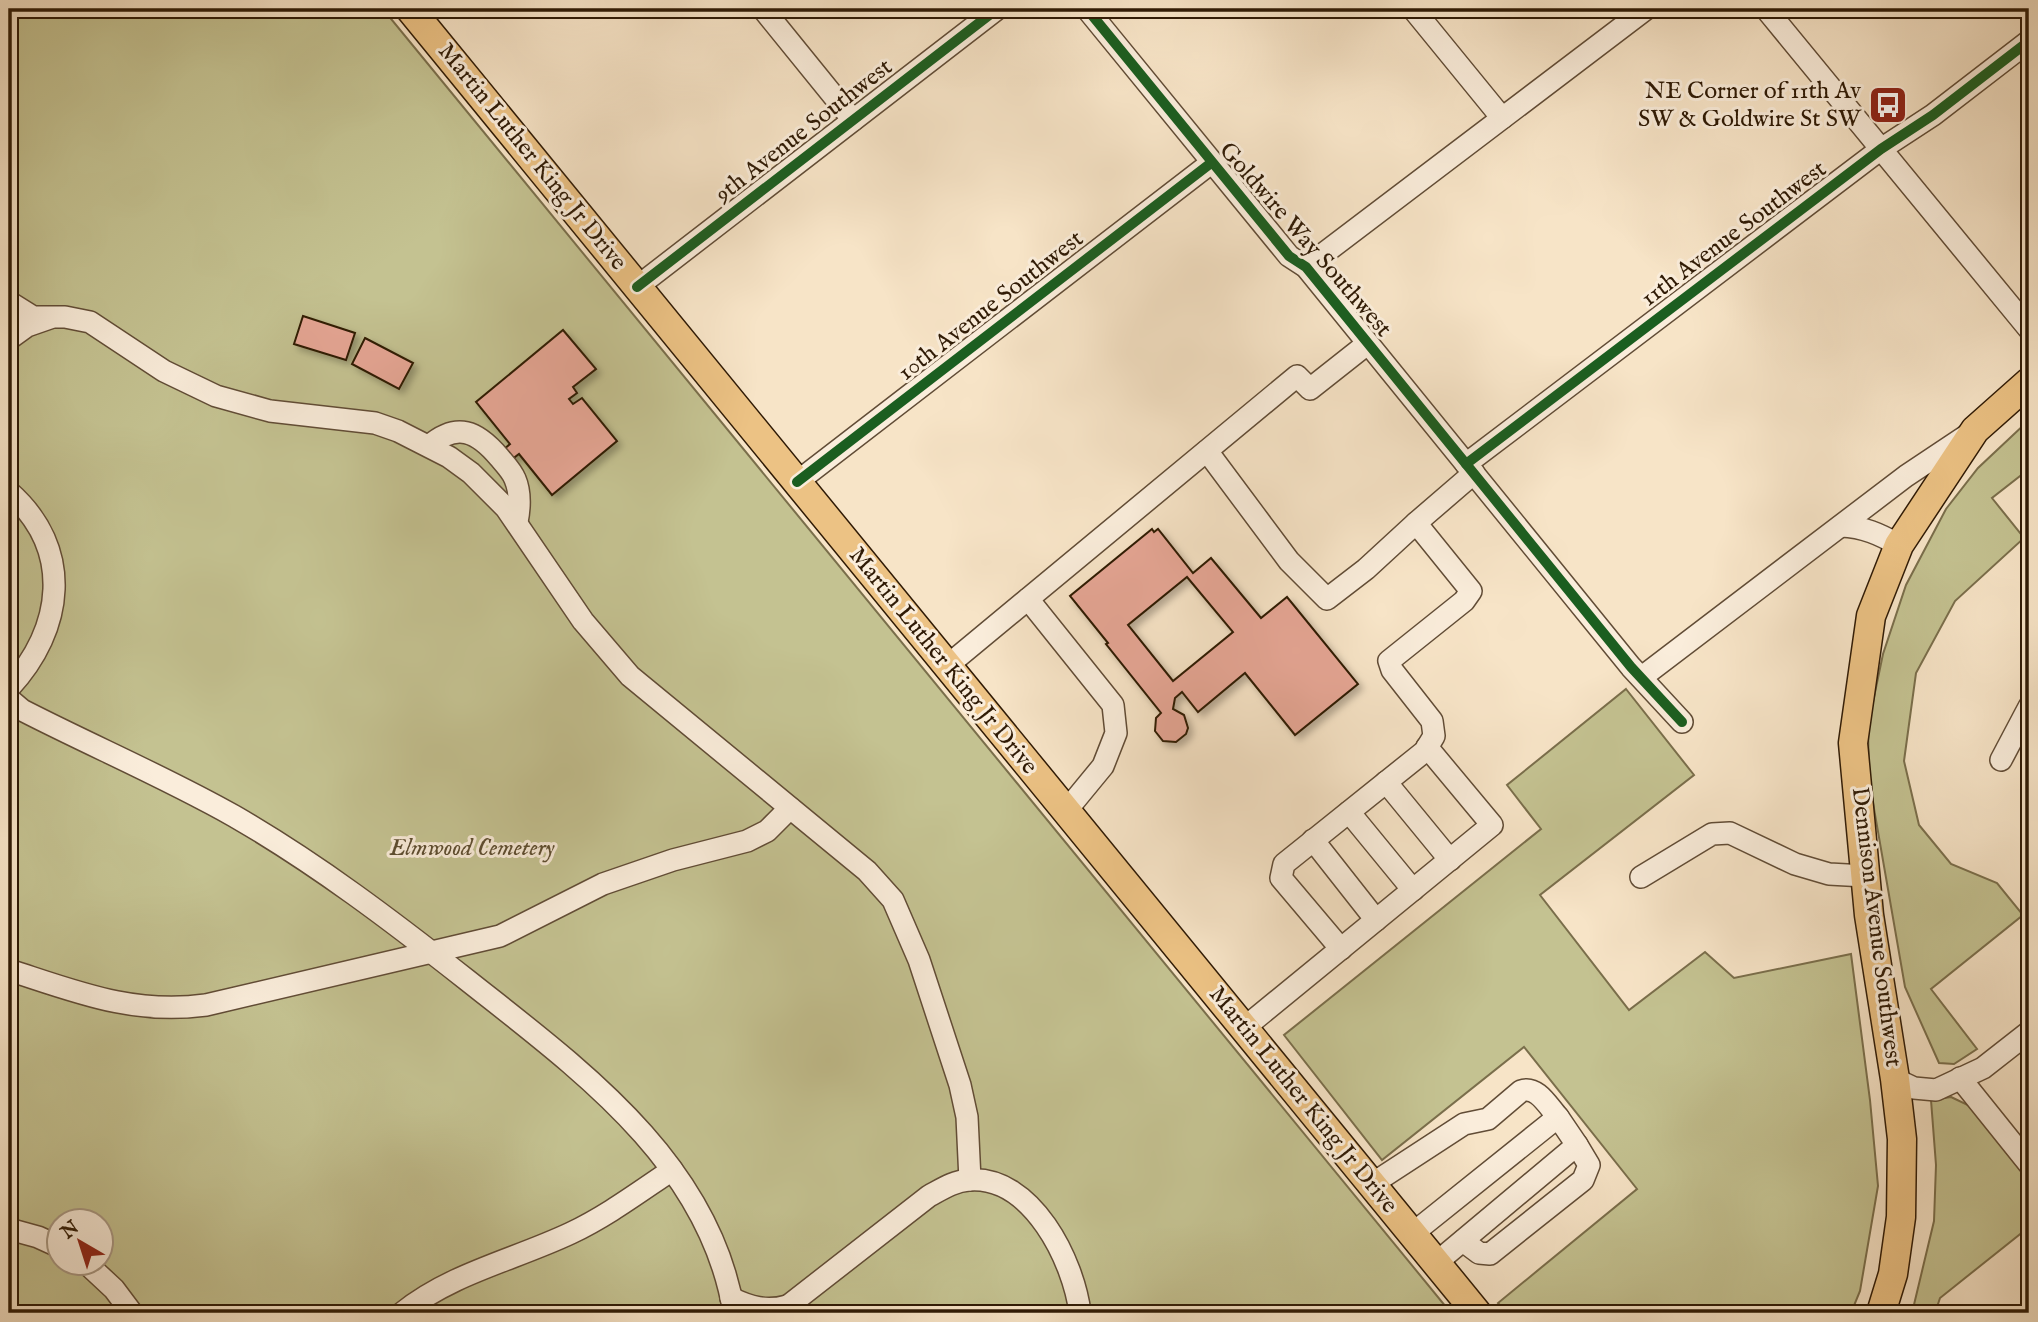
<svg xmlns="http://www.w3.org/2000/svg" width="2038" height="1322" font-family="'IM FELL English',serif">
  <defs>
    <filter id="shadow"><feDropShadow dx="4.5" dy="4.5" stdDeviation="3.5" flood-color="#0004"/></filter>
  </defs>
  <rect width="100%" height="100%" fill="#f7e4c7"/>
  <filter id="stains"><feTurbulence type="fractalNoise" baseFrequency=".00286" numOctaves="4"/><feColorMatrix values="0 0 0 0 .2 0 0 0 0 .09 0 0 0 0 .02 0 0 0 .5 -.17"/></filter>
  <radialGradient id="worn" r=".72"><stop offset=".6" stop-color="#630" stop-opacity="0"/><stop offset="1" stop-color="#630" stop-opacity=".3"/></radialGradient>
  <g fill="#c4c291" stroke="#7a6e4b" stroke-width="2" fill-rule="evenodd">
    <path d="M9,9H383L1451,1313H9ZM60,1220H102V1262H60Z"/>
    <polygon points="2029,420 2029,469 1992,498 2024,538 1955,601 1916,673 1904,761 1919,825 1951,864 1997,883 2023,915 1931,989 1977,1049 1954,1064 1939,1063 1905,987 1869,780 1868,726 1883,654 1906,585 1946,509 1978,468"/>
    <polygon points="1626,689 1694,775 1540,895 1629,1010 1705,952 1734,978 1851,954 1870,1100 1878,1186 1860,1291 1851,1313 1507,1313 1498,1303 1637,1189 1524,1047 1382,1160 1284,1035 1541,829 1507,785"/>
    <polygon points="1951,1097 1970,1106 2029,1181 2029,1227 1940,1298 1935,1313 1912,1313 1934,1221 1936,1165 1931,1100"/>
  </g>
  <g fill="#e6a695" stroke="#2f1a05" stroke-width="2" fill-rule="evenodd" filter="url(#shadow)">
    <polygon points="303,316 355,333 346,360 294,344"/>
    <polygon points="563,330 596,369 573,387 577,393 569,399 573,404 582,398 617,441 552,495 519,454 511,460 503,450 510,444 476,402"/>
    <polygon points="365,338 413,363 399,389 352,364"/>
    <path d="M1152,529L1154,532L1158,529L1193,573L1211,558L1261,618L1287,597L1358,684L1295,735L1245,673L1198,712L1182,692L1175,698L1173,709L1184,715L1188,728L1186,734L1176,742L1163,741L1155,731L1156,718L1161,713L1106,644L1108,643L1070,596ZM1187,577L1233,632L1173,681L1128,625Z"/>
  </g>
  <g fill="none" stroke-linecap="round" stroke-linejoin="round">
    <defs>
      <g id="minor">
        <polyline points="763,9 853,120"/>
        <polyline points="1087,9 1289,256 1306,267 1631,667 1682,722"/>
        <polyline points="1413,9 1502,118"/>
        <polyline points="1766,9 2029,329"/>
        <polyline points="1306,267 1646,9"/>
        <polyline points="637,287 997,9"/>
        <polyline points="9,302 33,317 65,317 90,322 164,371 216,396 270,411 375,423 398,431 449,457 471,473 506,508 583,621 630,676 867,871 893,900 919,960 960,1085 967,1117 970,1180"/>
        <polyline points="9,339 27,326 50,318"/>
        <path d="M429,446C457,422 477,431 499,457C504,463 512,471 515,479C521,493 520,507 517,522"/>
        <polyline points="1207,451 1289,561 1327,599 1366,569 1416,523"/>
        <polyline points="1466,464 1881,149 1933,115 2029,41"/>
        <polyline points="797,482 1211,163"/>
        <path d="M9,492C74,549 64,629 9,688"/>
        <path d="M1841,526C1864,527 1879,534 1899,545"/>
        <polyline points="1028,599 1113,705 1116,733 1103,766 1066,811"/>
        <polyline points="947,666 1297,376 1310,389 1367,344"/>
        <polyline points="1642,677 1906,476 1969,434"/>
        <path d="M9,699L22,710C92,746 165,777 234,816C317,864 392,921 467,980C578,1068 710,1162 734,1313"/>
        <polyline points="2001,760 2029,707"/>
        <polyline points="1386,782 1450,860"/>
        <polyline points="1349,812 1413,890"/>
        <polyline points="1313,840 1376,920"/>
        <polyline points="1641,877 1712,834 1730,833 1795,864 1829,874 1865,876"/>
        <polyline points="1341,949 1281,878 1284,864 1425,751 1434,736 1432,721 1392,670 1389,661 1464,601 1471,591 1416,523 1474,473"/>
        <path d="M9,970C77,992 133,1015 206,1005L500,936L603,884L673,860L747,841L767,831L790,808"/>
        <polyline points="1244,1028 1492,825 1427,747"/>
        <polyline points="1960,1078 2029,1164"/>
        <polyline points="1895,1079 1914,1088 1936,1090 1983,1068 2029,1032"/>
        <path d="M1372,1184L1464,1124L1488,1119L1521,1091C1537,1085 1548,1106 1558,1117L1412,1234"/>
        <polyline points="9,1229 38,1237 60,1247"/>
        <polyline points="1463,1241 1479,1253 1490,1254 1583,1180 1589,1165 1577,1145"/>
        <polyline points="85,1262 114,1289 132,1313"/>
        <polyline points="1436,1263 1577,1145 1558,1117"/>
        <path d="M731,1298C750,1307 766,1312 787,1306"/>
        <path d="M402,1313C452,1273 514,1260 571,1233C607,1216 639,1192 672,1170"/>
        <path d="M779,1313L929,1196C942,1189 954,1181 969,1180C1032,1175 1074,1262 1080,1313"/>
      </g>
      <g id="major">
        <polyline points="410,9 1477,1313"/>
        <polyline points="1881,1313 1893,1274 1901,1217 1902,1139 1895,1079 1869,915 1853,743 1871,616 1899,545 1975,430 2029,382"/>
      </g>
    </defs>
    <use href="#minor" stroke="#614c36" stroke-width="24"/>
    <use href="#major" stroke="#2f1a05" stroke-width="31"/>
    <use href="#minor" stroke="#faeddb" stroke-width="21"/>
    <use href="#major" stroke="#ecc284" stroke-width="28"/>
    <defs>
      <g id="cycleway">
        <polyline points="1087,9 1289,256 1306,267 1631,667 1682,722"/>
        <polyline points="637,287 997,9"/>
        <polyline points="1466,464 1881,149 1933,115 2029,41"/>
        <polyline points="797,482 1211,163"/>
      </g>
    </defs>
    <use href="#cycleway" stroke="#faeddb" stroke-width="15"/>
    <use href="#cycleway" stroke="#1b5e20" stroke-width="10"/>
  </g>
  <defs>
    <symbol id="bus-square" viewBox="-11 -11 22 22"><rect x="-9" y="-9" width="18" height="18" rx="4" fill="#8f2418" stroke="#faeddb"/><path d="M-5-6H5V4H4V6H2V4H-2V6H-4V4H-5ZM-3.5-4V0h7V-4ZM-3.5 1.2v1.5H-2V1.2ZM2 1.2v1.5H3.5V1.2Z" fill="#fff"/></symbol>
  </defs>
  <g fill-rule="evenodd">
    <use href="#bus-square" x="1866" y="83" width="44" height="44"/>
  </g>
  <g text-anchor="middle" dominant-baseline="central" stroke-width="6" stroke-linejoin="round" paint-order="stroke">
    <g font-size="24" fill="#2f1a05" stroke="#faeddb" text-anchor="end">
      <text x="1861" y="91">NE Corner of 11th Av<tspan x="1861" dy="28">SW &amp; Goldwire St SW</tspan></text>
    </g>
    <g font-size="24" fill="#2f1a05" stroke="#faeddb">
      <text transform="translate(804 131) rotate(-38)">9th Avenue Southwest</text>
      <text transform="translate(532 157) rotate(51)">Martin Luther King Jr Drive</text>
      <text transform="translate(1734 234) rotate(-37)">11th Avenue Southwest</text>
      <text transform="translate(1305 240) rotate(49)">Goldwire Way Southwest</text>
      <text transform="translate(991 306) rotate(-38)">10th Avenue Southwest</text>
      <text transform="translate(943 661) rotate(51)">Martin Luther King Jr Drive</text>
      <text transform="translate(1876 927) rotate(83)">Dennison Avenue Southwest</text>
      <text transform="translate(1303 1100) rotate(51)">Martin Luther King Jr Drive</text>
    </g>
    <g font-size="24" font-style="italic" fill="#5c4c2f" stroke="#faeddb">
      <text x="472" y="848">Elmwood Cemetery</text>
    </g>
  </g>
  <rect width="2038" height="1322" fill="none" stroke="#f7e4c7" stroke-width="35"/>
  <rect x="10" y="10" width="2017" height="1301" fill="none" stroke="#2f1a05" stroke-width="3.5"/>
  <rect x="18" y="18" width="2003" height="1287" fill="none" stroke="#2f1a05" stroke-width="2"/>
  <g transform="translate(80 1242) rotate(321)"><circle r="33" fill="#faeddb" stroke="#a99985" stroke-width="2"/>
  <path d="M0-5L12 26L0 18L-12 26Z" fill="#8f2418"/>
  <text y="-10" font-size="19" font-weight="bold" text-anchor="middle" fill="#2f1a05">N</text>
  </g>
  <rect width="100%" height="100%" filter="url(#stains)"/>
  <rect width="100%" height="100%" fill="url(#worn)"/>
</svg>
